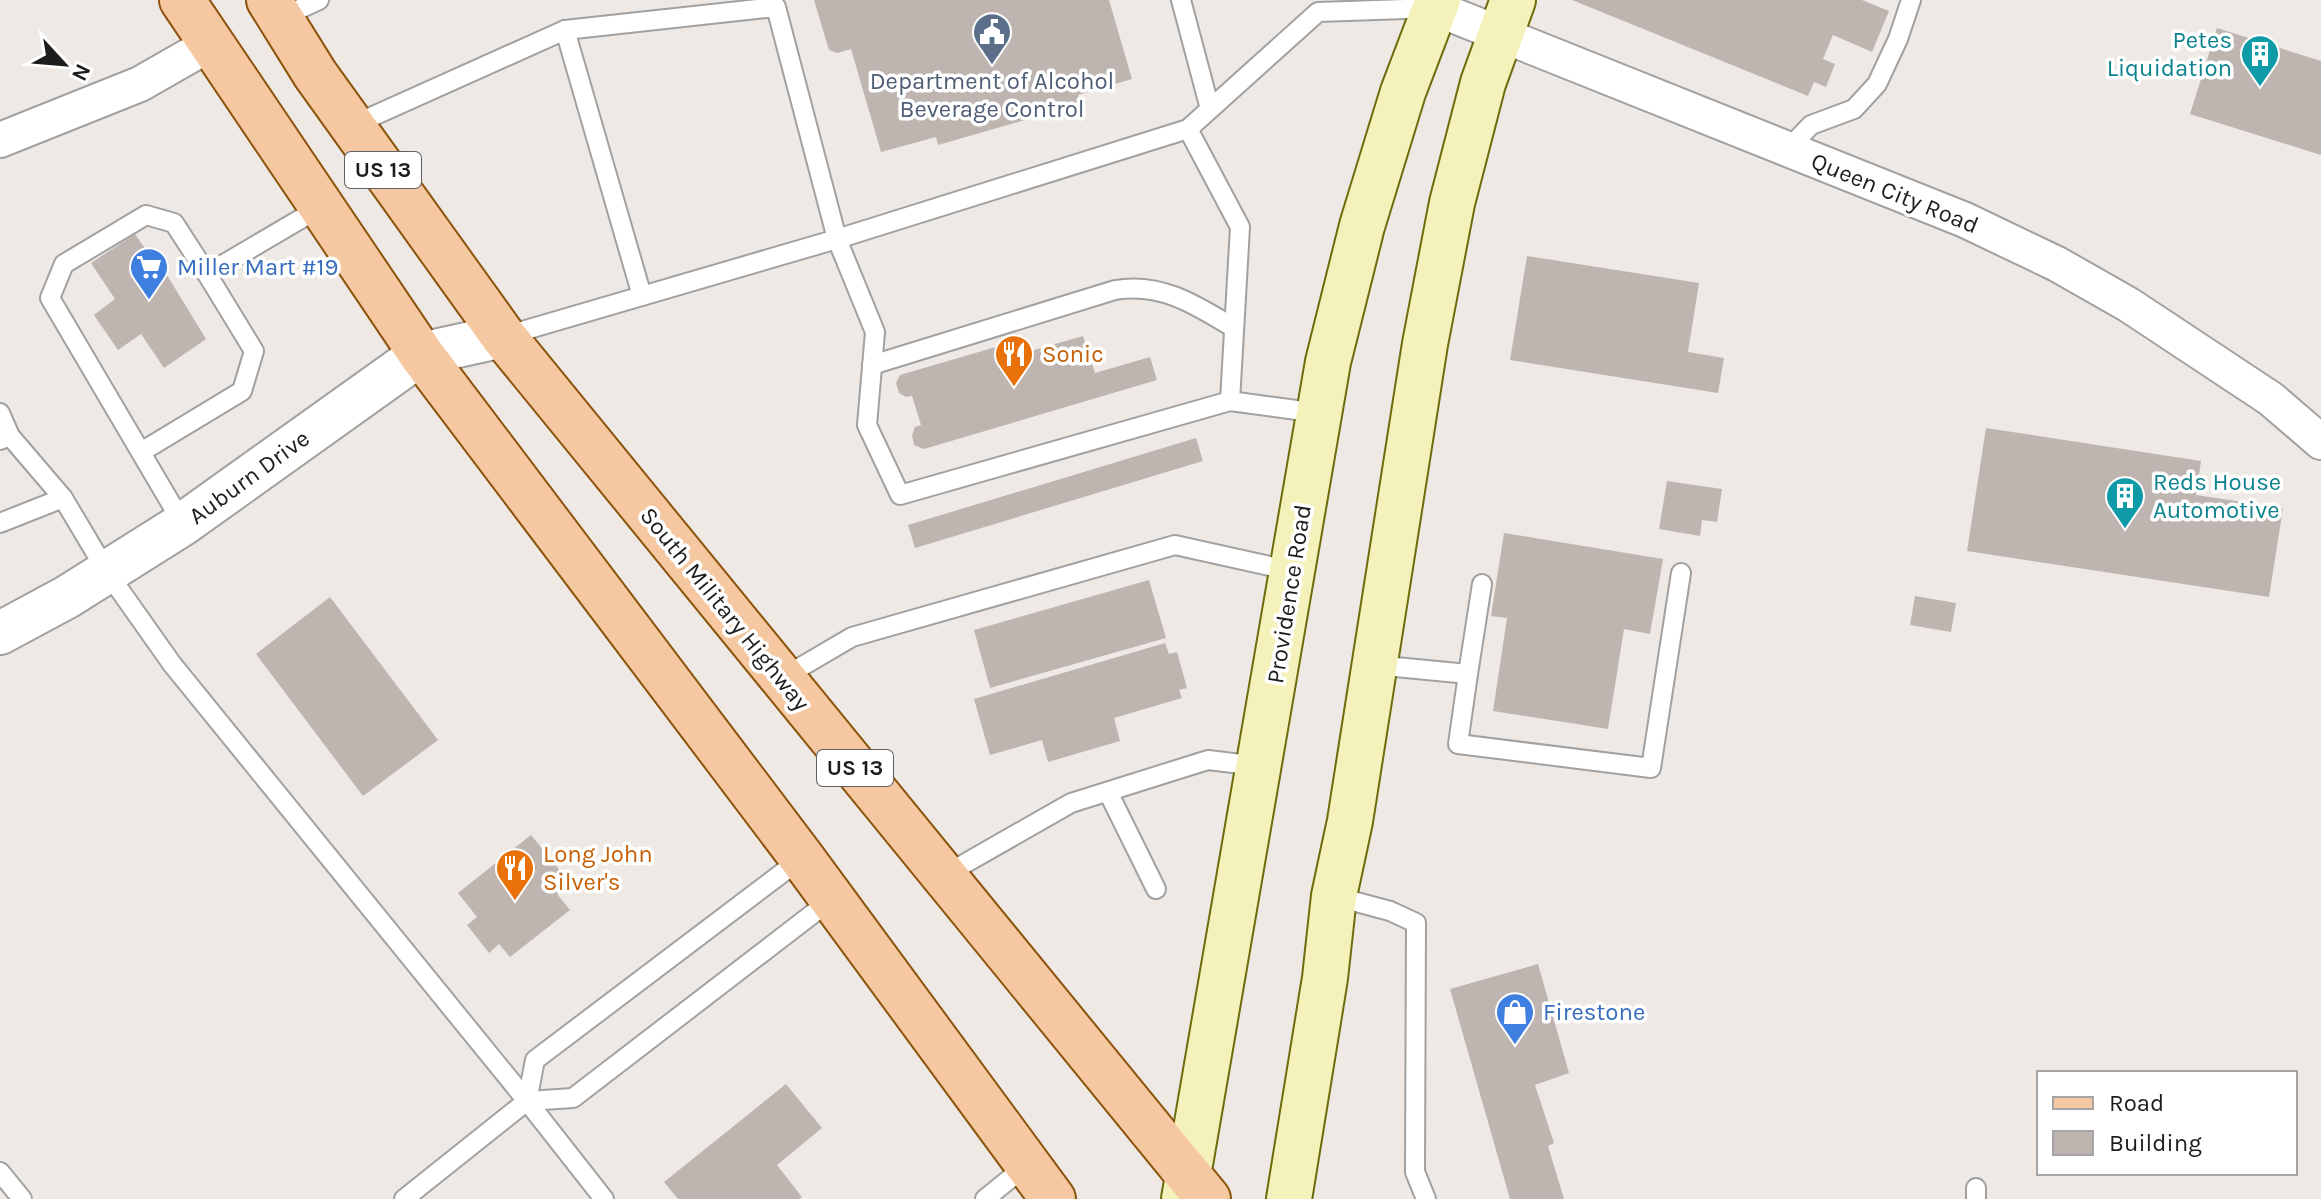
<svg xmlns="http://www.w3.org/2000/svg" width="2321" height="1199" font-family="Karla,sans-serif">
  <rect width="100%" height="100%" fill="#eee9e4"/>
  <g fill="#beb5b1">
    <polygon points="814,0 1109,0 1132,79 1078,95 1081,104 938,145 936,137 881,152 851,49 837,53 829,50"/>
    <polygon points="1572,0 1862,0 1889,11 1872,52 1833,35 1823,59 1835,64 1826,87 1814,82 1808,96"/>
    <polygon points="2217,28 2321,61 2321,155 2190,114"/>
    <polygon points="135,234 159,269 162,267 206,339 164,368 141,334 118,350 94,315 115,299 91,263"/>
    <polygon points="1527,256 1699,283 1688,352 1724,358 1718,393 1510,360"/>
    <polygon points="1083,336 1095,373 1150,357 1157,380 924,449 914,445 912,435 915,427 921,425 912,396 906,397 899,393 896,383 900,375 1006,344 1010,357"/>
    <polygon points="1986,428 2201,461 2196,495 2283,508 2269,597 1967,551"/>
    <polygon points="1196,438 1203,461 915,548 908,525"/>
    <polygon points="1667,481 1722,489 1717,522 1702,520 1700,536 1659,529"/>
    <polygon points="1504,533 1663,559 1650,634 1624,629 1608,729 1493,711 1507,618 1491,616"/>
    <polygon points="1149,580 1166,638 990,688 974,630"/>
    <polygon points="1915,596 1956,603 1951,632 1910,625"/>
    <polygon points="330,597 438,740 363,796 256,654"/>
    <polygon points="1165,643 1169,654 1177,652 1187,688 1179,690 1182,698 1114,718 1120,741 1048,762 1042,740 990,755 974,699"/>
    <polygon points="531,835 571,884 557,894 570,910 510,957 499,944 489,953 467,925 477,917 458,893"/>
    <polygon points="1538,964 1569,1073 1535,1085 1554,1143 1548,1146 1564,1199 1510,1199 1450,989"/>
    <polygon points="786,1084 822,1128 777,1165 802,1197 799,1199 678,1199 664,1182"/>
  </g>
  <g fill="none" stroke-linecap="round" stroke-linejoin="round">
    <defs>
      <g id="service">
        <polyline points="1181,0 1210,109"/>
        <polyline points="280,18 319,0"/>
        <polyline points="565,30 642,296"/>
        <polyline points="351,126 565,30 776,7 837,239 875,332 867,425 900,495 1230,401 1318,413"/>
        <polyline points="1188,129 1240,227 1230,401"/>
        <polyline points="1788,149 1811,125 1854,109 1877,84 1898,39 1911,0"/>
        <polyline points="505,336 837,239 1188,129 1318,12 1435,8"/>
        <path d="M872,365L1115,290C1161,282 1196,305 1234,328"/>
        <polyline points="0,413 10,436 0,440"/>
        <polyline points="10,436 63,498 107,572 172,664 527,1101 604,1199"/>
        <polyline points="141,452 242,391 254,351 207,274"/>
        <polyline points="0,523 63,498"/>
        <polyline points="183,524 50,298 64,264 146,215 174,223 207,274 321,207"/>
        <polyline points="1375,665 1468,674 1458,744 1651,768 1681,573"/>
        <polyline points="1468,674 1482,584"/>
        <polyline points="782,678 852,637 1175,545 1292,571"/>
        <polyline points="1108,792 1156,889"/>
        <polyline points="802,858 535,1060 527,1101 573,1098 832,899"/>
        <polyline points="943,876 1071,803 1208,760 1258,766"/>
        <polyline points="1334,896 1390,911 1416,923 1415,1172 1426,1199"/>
        <polyline points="0,1172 22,1199"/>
        <polyline points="404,1199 527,1101"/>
        <polyline points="985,1199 1028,1164"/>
        <polyline points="1976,1199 1976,1188"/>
      </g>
      <g id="minor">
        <polyline points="1435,8 1965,220 2057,264 2129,305 2271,399 2321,442"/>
        <polyline points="0,140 140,84 210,44"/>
      </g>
      <polyline id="tertiary" points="0,633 67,597 183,524 421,354 503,336"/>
      <g id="secondary">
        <polyline points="1184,1199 1328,362 1362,226 1403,92 1438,0"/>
        <polyline points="1289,1199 1325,978 1334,896 1350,821 1425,344 1452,203 1483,83 1513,0"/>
      </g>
      <g id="primary">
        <polyline points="182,0 421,354 802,858 1053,1199"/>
        <polyline points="269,0 315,74 503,336 1208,1199"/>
      </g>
    </defs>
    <use href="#service" stroke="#a1a1a1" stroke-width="22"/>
    <use href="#minor" stroke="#a1a1a1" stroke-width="38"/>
    <use href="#tertiary" stroke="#a1a1a1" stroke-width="46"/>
    <use href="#secondary" stroke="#6c6c0d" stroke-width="48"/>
    <use href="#primary" stroke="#8c530b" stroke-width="48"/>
    <use href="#service" stroke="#fff" stroke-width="18"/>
    <use href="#minor" stroke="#fff" stroke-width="34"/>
    <use href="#tertiary" stroke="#fff" stroke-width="42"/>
    <use href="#secondary" stroke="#f5f1bb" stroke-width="44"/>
    <use href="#primary" stroke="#f5c8a2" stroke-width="44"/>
  </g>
  <defs>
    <symbol id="civic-pin" viewBox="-11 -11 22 30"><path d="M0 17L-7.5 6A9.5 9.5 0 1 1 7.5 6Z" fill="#5c6f8a" stroke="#fff"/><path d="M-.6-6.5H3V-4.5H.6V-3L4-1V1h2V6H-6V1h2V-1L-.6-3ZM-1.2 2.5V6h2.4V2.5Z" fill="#fff"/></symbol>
    <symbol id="building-pin" viewBox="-11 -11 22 30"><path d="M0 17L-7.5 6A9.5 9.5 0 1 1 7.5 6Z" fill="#0f9aa8" stroke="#fff"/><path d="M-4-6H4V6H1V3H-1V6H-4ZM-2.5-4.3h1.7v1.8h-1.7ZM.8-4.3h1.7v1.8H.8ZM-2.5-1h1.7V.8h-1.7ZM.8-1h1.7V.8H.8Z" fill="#fff"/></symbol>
    <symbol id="supermarket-pin" viewBox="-11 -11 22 30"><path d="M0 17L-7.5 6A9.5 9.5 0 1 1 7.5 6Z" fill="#3f7fe0" stroke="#fff"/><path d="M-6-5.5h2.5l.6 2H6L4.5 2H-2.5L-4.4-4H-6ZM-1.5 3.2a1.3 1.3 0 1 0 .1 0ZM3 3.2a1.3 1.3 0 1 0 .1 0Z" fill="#fff"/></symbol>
    <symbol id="restaurant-pin" viewBox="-11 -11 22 30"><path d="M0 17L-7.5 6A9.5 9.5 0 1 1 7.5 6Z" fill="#e8710a" stroke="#fff"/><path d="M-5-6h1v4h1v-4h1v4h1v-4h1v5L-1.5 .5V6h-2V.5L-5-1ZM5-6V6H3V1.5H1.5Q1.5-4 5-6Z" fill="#fff"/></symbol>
    <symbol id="shop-pin" viewBox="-11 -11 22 30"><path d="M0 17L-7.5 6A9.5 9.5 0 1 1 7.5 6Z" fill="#3f7fe0" stroke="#fff"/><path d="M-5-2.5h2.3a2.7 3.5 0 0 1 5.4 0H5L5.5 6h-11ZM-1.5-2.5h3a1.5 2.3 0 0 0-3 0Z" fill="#fff"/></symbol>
  </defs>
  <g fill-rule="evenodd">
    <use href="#civic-pin" x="970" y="10" width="44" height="60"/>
    <use href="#building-pin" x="2238" y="32" width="44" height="60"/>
    <use href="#supermarket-pin" x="127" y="245" width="44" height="60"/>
    <use href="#restaurant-pin" x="992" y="332" width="44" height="60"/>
    <use href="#building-pin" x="2103" y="474" width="44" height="60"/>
    <use href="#restaurant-pin" x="493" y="846" width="44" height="60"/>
    <use href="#shop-pin" x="1493" y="990" width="44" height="60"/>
  </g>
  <g text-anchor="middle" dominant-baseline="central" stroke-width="7" stroke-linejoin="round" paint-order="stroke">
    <g fill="#fff" stroke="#616161" stroke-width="2">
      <rect x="345" y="152" width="76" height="36" rx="6"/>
      <rect x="817" y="750" width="76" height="36" rx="6"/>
    </g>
    <g font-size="22" font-weight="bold" fill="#1d1d1d">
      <text x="383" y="170">US 13</text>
      <text x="855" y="768">US 13</text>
    </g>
    <g font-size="24" fill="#0d838f" stroke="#fff" text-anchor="end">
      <text x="2232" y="40">Petes<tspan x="2232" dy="28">Liquidation</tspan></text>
      <text x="2153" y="482" text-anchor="start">Reds House<tspan x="2153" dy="28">Automotive</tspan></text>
    </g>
    <g font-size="24" fill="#4e5e75" stroke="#fff">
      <text x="992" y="81">Department of Alcohol<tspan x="992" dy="28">Beverage Control</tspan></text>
    </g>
    <g font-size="24" fill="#1d1d1d" stroke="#fff">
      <text transform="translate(1895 193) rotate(22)">Queen City Road</text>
      <text transform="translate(249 477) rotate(-36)">Auburn Drive</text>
      <text transform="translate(1289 594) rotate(-81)">Providence Road</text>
      <text transform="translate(725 609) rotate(51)">South Military Highway</text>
    </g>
    <g font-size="24" fill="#366cbe" stroke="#fff" text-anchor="start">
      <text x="177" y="267">Miller Mart #19</text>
      <text x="1543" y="1012">Firestone</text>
    </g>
    <g font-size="24" fill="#c56008" stroke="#fff" text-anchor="start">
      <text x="1042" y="354">Sonic</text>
      <text x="543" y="854">Long John<tspan x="543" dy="28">Silver's</tspan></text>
    </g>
  </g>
  <rect x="2037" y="1071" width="260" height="104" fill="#ffffff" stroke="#a5a5a5" stroke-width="2"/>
  <rect x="2053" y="1097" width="40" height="12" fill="#f5c8a2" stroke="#a5a5a5" stroke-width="2"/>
  <text x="2109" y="1111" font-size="24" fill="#1d1d1d">Road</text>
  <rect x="2053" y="1131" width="40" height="24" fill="#beb5b1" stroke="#a5a5a5" stroke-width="2"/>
  <text x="2109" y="1151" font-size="24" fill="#1d1d1d">Building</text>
  <g transform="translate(64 64) rotate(116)" stroke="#ffffff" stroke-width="6" paint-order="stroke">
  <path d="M0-6L14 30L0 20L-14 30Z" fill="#1d1d1d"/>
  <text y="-12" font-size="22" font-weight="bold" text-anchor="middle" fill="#1d1d1d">N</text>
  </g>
</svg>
